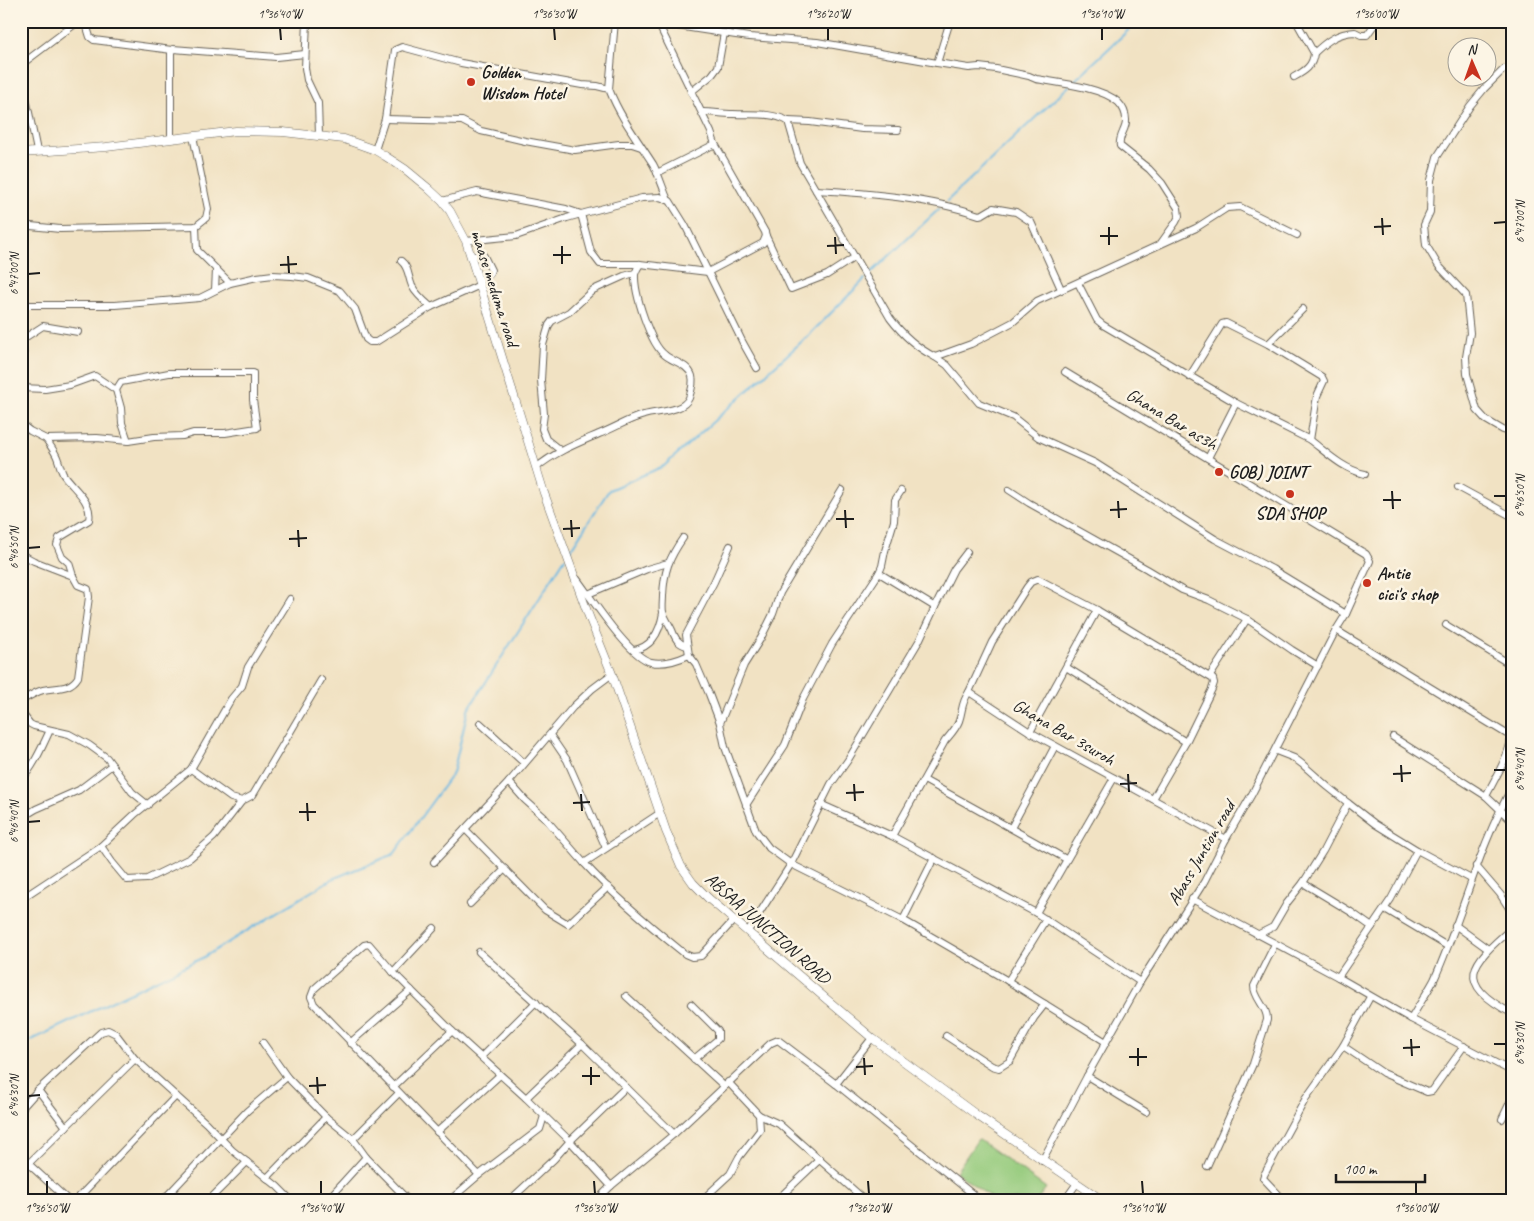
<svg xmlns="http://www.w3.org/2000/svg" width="1534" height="1221" font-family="Caveat,sans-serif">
  <rect width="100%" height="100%" fill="#fcf5e5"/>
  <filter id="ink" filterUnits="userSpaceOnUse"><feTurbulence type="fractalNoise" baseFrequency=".02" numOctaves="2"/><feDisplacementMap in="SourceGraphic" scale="10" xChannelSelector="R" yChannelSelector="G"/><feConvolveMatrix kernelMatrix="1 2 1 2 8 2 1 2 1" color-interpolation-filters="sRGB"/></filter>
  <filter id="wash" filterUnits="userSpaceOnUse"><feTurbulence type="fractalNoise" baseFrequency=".0096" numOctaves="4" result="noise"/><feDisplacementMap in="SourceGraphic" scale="20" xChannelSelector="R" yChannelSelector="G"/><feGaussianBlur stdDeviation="1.12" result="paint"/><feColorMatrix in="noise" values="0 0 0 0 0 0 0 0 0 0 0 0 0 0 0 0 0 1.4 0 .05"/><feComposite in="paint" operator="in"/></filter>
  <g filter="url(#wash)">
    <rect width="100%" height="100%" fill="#f1e2c3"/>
    <polygon fill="#94ca7c" stroke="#58734c" points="978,1139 1046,1188 1037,1200 994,1200 956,1172"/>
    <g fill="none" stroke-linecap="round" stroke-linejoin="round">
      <g stroke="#68b8e3" stroke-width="2">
        <polyline points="1072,83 1138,21"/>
        <polyline points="947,201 1069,86"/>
        <polyline points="868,276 939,209"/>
        <polyline points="568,554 609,490 664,466 808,336 865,279"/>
        <polyline points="21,1045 204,957 332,879 394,854 453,773 468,710 565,558"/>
      </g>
    </g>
  </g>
  <g filter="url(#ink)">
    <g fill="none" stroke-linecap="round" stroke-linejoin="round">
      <defs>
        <g id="minor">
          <polyline points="85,21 90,37 94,40 172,50"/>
          <polyline points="307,21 305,68 307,80 318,103 319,135"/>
          <polyline points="645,21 749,37 817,42 937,63 950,21"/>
          <path d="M1314,53C1327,41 1337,33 1355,32L1361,35H1367L1377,21"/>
          <path d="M937,63L969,68L979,67L996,69L1029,76L1036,79C1059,83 1101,87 1118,102C1123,107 1126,114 1126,120C1127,129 1118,136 1120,146L1149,169L1162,183L1178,208L1179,216L1176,222L1161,243"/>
          <polyline points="21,66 22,64 79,21"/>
          <polyline points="1504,69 1484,89 1470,106 1437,157 1431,180 1430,212 1424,225 1426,245 1438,265 1466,295 1470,333 1466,357 1467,374 1477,410 1486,420 1503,430 1513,433"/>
          <polyline points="21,74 37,151"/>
          <path d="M1294,77C1305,71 1313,66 1314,53L1296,21"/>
          <polyline points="609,89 615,21"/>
          <polyline points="691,92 712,75 718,67 724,33"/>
          <path d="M702,112C712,112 723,114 733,114C753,115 770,112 788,121L800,163L890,318C902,334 917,348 935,357L971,344L1013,322L1037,301L1196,228L1227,208L1240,207L1297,235"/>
          <polyline points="385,119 462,121 481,131 525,141 575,150 619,144 632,144 641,147"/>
          <polyline points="788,121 810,122 862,129 898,130"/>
          <polyline points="171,139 171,51 173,49 276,57 305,54"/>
          <path d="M375,150L385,119L395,50L402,47L461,63L582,85L597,86L609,89C620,117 637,139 653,164C659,175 663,189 668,200"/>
          <polyline points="657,173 715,144"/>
          <path d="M816,190C867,193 930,198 979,215L983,214L993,208L1016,212L1031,222L1061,289"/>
          <polyline points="442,201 477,192 566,209 581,214 642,198 660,197 670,201 685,225 743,343 757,368"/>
          <polyline points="21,225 60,229 196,226 206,218 208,209 193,136"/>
          <polyline points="196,226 197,250 230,283"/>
          <polyline points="766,236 791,289 827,275 855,257"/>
          <polyline points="466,241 516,236 567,218 581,214 591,252 600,264 640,264 708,272 763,243 766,236 765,232 715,144 711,132 658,23"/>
          <polyline points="471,257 478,255 484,256 491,270 489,275 479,280"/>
          <path d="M401,261C409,267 408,277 412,286C416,294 424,301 431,307"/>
          <polyline points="1078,283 1097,320 1103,325 1236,403 1310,440 1317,396 1324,381 1322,377 1268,344 1226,323 1222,324 1189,377"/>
          <polyline points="215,290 216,270"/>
          <polyline points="21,305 115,305 200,298 230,283 257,277 273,275 292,276 308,278 340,291 355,309 366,339 370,342 376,342 431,307 480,285"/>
          <polyline points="21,318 24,364 21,381"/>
          <polyline points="23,339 43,326 78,332"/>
          <polyline points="1268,344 1303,309"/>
          <polyline points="935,357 947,365 979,403 1013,417 1038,437 1095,463 1215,539 1272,569 1346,614"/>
          <polyline points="21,388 45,389 70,385 95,376 116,390 121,408 122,423 128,441"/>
          <polyline points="21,424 30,431 46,439 97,438 128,441 154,437 183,436 193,433 225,433 257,428 253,400 253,373 169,373 121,382 116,390"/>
          <path d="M1310,440C1327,453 1343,469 1365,474"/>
          <polyline points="561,451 546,439 542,429 544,414 541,380 543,345 549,325 552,321 569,312 593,290 624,276 635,273"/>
          <polyline points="1208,458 1236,403"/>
          <path d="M536,468C555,452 576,444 599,434C615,428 628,419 644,415C657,411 683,412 689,398C691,392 694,382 692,376C688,364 673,362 665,355C650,344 634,293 635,274C636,271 638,267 640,264"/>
          <polyline points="1458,487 1513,517"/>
          <polyline points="1009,490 1029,503 1147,569 1182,590 1209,600 1247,619 1292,650 1318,666"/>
          <path d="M683,538C669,558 664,571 663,596C663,601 662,607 663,612C665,618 669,624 672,630C675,638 678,644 687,646"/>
          <polyline points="730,546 714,582 686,635 689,655 696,664 709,694 720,723 725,747 756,831 769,848 791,864 903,920 1008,981 1106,1042"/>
          <polyline points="21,554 34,561 73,576"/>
          <polyline points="879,573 882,566 885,551 894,521 895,500 901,491"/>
          <path d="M577,579C592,599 629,657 651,662C664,665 678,660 689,655"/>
          <polyline points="588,594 647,569 668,563"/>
          <polyline points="935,607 954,569 967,552"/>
          <polyline points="1446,625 1513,666"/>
          <path d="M1336,630L1510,736C1514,748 1492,784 1486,796L1513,822"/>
          <path d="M634,650C652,647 660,631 663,613"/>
          <polyline points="1066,667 1186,742"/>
          <polyline points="1210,676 1247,619"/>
          <polyline points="969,692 1030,732 1226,839"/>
          <path d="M21,701C28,697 35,692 43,690C57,687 70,690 78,677L89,597L88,589L78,585L73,576L69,563L62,557L57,545L59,538L89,520C93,501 72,488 63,474C60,468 59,461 56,455C53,449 49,444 46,439"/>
          <polyline points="21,712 30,724 34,726 69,734 89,745 107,758 132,792 148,805"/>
          <polyline points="480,723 524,763"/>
          <polyline points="720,723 744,665 761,638 773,614 780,593 842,490"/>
          <polyline points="1030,732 1097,610"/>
          <polyline points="550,735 567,760 606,848"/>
          <polyline points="1393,737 1486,796"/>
          <polyline points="191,769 231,798 242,801 253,795 321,680"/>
          <path d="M21,779C32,771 44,743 50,730"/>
          <polyline points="924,780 1066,859"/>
          <polyline points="509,782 525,800 544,817 584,863"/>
          <polyline points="1348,803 1375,824 1417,850"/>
          <polyline points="820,804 892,836 1036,913 1140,982"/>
          <polyline points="746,805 785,745 803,699 832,644 879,573 935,607 919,641 848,760 831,784 791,864 748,931"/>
          <path d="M660,813L584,863C614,896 650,926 685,954L692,957L701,956L734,920"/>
          <polyline points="21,818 36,809 79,790 112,765"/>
          <polyline points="1011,828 1055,746"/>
          <polyline points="465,829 545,910 568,924 608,887"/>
          <path d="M892,836L945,741C950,735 956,729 959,721C963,710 961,703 969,692L992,642L1027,587L1031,582L1038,579L1097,610L1213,679L1214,683L1212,689L1186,742L1153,799"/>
          <polyline points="101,846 112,862 127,880 147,879 190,858 214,837 242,801"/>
          <polyline points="434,862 509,782 573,707 592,689 612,674"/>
          <polyline points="1476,866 1500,894 1513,914"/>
          <polyline points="1303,883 1351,912 1372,927"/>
          <polyline points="21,899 101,846 134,815 191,769 231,699 242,686 248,667 290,599"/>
          <polyline points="1192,899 1338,977 1411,1019 1513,1072"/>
          <polyline points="470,904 505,869"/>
          <polyline points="1385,909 1447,946"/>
          <polyline points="1036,913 1114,778"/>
          <polyline points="903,920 934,858"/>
          <polyline points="1455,925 1488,949"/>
          <path d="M1513,927C1470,964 1453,982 1513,1014"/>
          <polyline points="1257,935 1273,927 1287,903 1303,883 1323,851 1348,803 1328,787 1302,764 1294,758 1276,751"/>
          <polyline points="479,952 582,1044 674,1134"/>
          <polyline points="393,972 434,928"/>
          <polyline points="1338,977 1391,899 1417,850 1471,879"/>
          <polyline points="1008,981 1046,919"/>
          <polyline points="626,996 724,1086"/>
          <polyline points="691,1004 718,1031 718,1039 694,1059"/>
          <path d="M1411,1019C1418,1006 1427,993 1434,980C1463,916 1478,847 1513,786"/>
          <polyline points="946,1036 992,1066 999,1068 1010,1061 1034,1018 1045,1004"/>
          <polyline points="263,1043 287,1077 326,1117 353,1139 366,1157 408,1200"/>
          <polyline points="350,1043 411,990"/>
          <polyline points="1343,1046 1383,1073 1427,1092 1432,1091 1464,1046"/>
          <polyline points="481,1057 536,1002"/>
          <polyline points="135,1059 206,1123 232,1150 277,1186 291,1200"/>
          <polyline points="1087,1076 1146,1112"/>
          <polyline points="728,1082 759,1115 779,1124 865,1200"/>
          <polyline points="836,1084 872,1038"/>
          <polyline points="393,1087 452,1031"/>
          <polyline points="526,1098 582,1044"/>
          <polyline points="21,1109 38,1090 66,1127"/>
          <polyline points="1502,1119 1513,1096"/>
          <polyline points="437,1132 500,1075"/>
          <polyline points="353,1139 399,1093"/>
          <polyline points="21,1157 68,1200"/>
          <polyline points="1042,1161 1087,1076 1140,982 1204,882 1226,839 1252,794 1336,630 1346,614 1370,561 1366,554 1065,372"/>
          <polyline points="29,1163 135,1059 116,1034 108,1030 101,1032 38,1090"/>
          <path d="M1207,1166L1253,1064L1267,1020C1268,1007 1254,999 1254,986L1275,944"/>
          <polyline points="479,1175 314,1004 311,997 314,989 364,945 369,944 393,972 452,1031 526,1098 570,1141 611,1186"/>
          <polyline points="267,1178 326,1117"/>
          <polyline points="76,1200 176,1096"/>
          <polyline points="163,1200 247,1111 287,1077"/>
          <polyline points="209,1200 247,1162"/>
          <polyline points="327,1200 366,1157"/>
          <polyline points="450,1200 479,1175 532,1135 540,1129 544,1116"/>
          <polyline points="510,1200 554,1159 570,1141 626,1087"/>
          <polyline points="597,1200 611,1186 674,1134 771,1043 778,1040 836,1084 980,1200"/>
          <polyline points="702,1200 730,1174 739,1157 760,1130 759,1115"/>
          <polyline points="777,1200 820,1159"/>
          <polyline points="1065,1200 1077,1183"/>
          <polyline points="1279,1200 1280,1196 1263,1178 1264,1175 1306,1098 1343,1046 1370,997"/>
        </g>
        <polyline id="tertiary" points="21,153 106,147 236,131 283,132 344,139 375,150 385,156 405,169 428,188 442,201 450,211 466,241 544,493 588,614 612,674 666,831 681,866 693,883 708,898 872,1038 978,1116 1102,1200"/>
      </defs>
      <use href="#minor" stroke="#676156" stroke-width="8"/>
      <use href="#tertiary" stroke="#676156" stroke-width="9"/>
      <use href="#minor" stroke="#fff" stroke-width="6"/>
      <use href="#tertiary" stroke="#fff" stroke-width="8"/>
    </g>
  </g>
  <path fill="none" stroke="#1c1c1c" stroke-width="2" d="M280,28L281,40M554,28L555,40M828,28V40M1102,28V40M1376,28V40M1382,218L1383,235M1494,223L1506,222M1109,227V245M1374,227L1391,226M1100,236H1118M835,237L836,254M562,246V264M827,246L844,245M553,255H571M288,256L289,273M280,265L297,264M28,274L40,273M1392,491L1393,509M1494,496H1506M1383,500H1401M1118,501L1119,518M845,510L846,528M1110,510L1127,509M836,519H854M571,520L572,537M563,529L580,528M298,530L299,547M289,539L307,538M28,548L40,547M1401,765L1402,782M1494,770H1506M1128,774L1129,792M1393,774L1411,773M854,784L855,801M1120,784L1137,783M846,793L864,792M581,794L582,811M307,803L308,821M573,803L590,802M299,812H316M28,822L40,821M1411,1039L1412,1056M1494,1044H1506M1138,1048V1066M1403,1048L1420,1047M1129,1057H1147M864,1058L865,1075M591,1067V1085M856,1067L873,1066M582,1076H600M317,1077L318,1094M309,1086L326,1085M28,1096L40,1095M47,1181V1194M321,1181V1194M594,1181L595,1194M868,1181L869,1194M1142,1181L1143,1194M1416,1181V1194"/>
  <g fill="#c8321e" stroke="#fcf5e5" stroke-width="2">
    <circle cx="471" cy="82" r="5"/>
    <circle cx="1219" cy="472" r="5"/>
    <circle cx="1290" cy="494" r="5"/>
    <circle cx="1367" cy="583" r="5"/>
  </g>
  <g text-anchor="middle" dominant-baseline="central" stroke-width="5" stroke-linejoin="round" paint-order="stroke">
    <g font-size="18" font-weight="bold" fill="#1c1c1c" stroke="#fcf5e5" text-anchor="start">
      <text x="481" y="72">Golden<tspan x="481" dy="21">Wisdom Hotel</tspan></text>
      <text x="1229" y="472">GOB) JOINT</text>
      <text x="1290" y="513" text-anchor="middle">SDA SHOP</text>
      <text x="1377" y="573">Antie<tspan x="1377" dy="21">cici's shop</tspan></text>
    </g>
    <g font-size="18" fill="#1c1c1c" stroke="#fcf5e5">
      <text transform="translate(495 288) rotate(72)">maase meduma road</text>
      <text transform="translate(1172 419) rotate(31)">Ghana Bar as3h</text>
      <text transform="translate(1064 732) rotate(30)">Ghana Bar 3suroh</text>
      <text transform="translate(1201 853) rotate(-60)">Abass Juntion road</text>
      <text transform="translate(768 928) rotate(41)">ABSAA JUNCTION ROAD</text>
    </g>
  </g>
  <rect width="1534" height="1221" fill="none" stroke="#fcf5e5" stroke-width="55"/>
  <g transform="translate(1472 62) rotate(358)"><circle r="24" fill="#fcf5e5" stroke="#a29e95"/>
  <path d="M0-4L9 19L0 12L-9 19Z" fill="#c8321e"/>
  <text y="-8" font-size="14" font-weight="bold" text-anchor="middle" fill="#1c1c1c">N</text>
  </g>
  <path d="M1336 1174v8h89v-8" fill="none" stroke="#1c1c1c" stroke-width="2.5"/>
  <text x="1344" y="1174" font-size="15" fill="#1c1c1c" stroke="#fcf5e5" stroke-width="4" paint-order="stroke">100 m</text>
  <rect x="28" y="28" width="1478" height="1166" fill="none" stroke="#1c1c1c" stroke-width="2"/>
  <g font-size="12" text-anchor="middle" fill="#1c1c1c">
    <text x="280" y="18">1°36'40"W</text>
    <text x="554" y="18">1°36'30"W</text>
    <text x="828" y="18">1°36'20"W</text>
    <text x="1102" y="18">1°36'10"W</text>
    <text x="1376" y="18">1°36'00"W</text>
    <text transform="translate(1520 222) rotate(-90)" y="4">6°47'00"N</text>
    <text transform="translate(14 274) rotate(-90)" y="4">6°47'00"N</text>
    <text transform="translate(1520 496) rotate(-90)" y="4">6°46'50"N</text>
    <text transform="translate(14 548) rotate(-90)" y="4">6°46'50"N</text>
    <text transform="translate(1520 770) rotate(-90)" y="4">6°46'40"N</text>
    <text transform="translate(14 822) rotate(-90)" y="4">6°46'40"N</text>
    <text transform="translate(1520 1044) rotate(-90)" y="4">6°46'30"N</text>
    <text transform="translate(14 1096) rotate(-90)" y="4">6°46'30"N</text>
    <text x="47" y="1212">1°36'50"W</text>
    <text x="321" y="1212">1°36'40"W</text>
    <text x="595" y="1212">1°36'30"W</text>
    <text x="869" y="1212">1°36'20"W</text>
    <text x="1143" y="1212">1°36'10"W</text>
    <text x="1416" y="1212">1°36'00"W</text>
  </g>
</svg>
